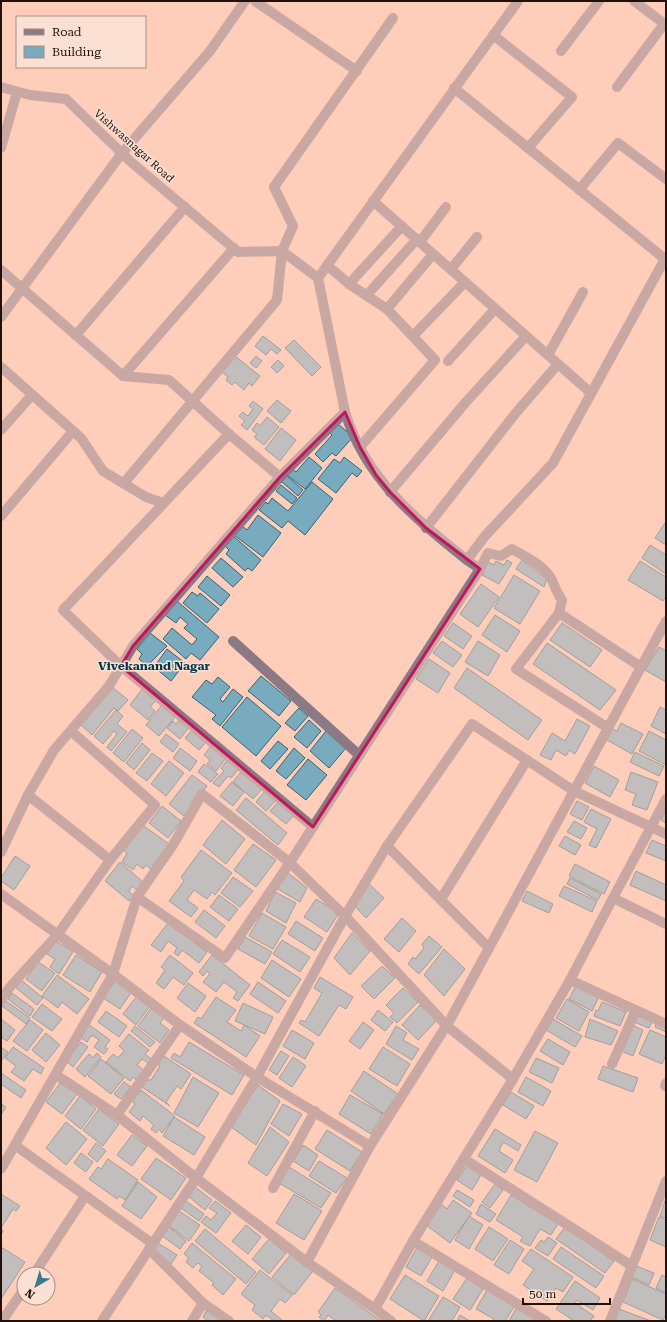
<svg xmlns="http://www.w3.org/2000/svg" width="667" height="1322" font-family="'Roboto Serif',serif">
  <rect width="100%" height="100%" fill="#fecebb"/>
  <g fill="#78abbe" stroke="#326475">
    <polygon points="263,336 281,350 277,354 271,349 266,355 255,346"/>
    <polygon points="294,340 321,367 312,376 285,348"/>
    <polygon points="235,356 260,376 252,386 249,383 244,390 235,382 232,385 226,380 228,377 222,372"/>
    <polygon points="256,356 262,361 256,368 250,363"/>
    <polygon points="278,360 284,366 277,373 271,367"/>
    <polygon points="277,400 291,411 281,423 267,411"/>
    <polygon points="253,401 263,409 247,430 241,425 245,421 239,416 243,412 248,416 253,409 249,406"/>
    <polygon points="267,417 279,427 264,445 254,437 257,434 252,430 257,423 260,426"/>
    <polygon points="337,423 353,437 336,456 332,453 323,462 315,454 332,435 329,432"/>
    <polygon points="281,428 296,440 280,461 265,449"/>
    <polygon points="309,457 322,468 305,489 287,475 292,469 296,472"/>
    <polygon points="344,457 362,471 357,477 352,473 336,493 318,479 334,459 340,463"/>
    <polygon points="287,476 303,490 298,496 282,482"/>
    <polygon points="312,482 333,499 305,535 288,521 282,528 259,510 266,502 268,504 272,498 288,511"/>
    <polygon points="281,485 297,498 292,504 276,491"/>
    <polygon points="258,515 281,533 263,557 234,535 241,525 247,530"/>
    <polygon points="665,523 666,524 666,545 655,538"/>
    <polygon points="233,536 261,560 252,571 248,568 245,571 226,554 229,550 225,546"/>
    <polygon points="650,545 666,555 666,574 642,558"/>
    <polygon points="221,558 243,577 233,587 212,568"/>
    <polygon points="507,560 512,563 499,584 482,575 488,562 494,565 496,561 504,565"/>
    <polygon points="522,560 547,579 544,587 516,569"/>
    <polygon points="640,561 666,577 666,596 663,601 628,580"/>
    <polygon points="514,575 540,591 520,624 494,608"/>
    <polygon points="207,576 230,595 221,606 198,587"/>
    <polygon points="481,584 499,597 478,627 460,614"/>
    <polygon points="192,592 198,596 200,593 219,609 207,623 183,603"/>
    <polygon points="177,601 219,637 200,660 191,653 186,659 163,639 172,628 192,645 197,639 184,628 188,624 180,617 176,623 165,615"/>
    <polygon points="495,615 520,631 507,652 482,635"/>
    <polygon points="453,623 472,636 463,649 444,636"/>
    <polygon points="562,623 602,650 590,667 550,640"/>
    <polygon points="150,633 167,646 147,666 139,659 142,654 137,649"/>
    <polygon points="442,641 462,655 453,667 433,653"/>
    <polygon points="478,641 500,655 488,676 465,662"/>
    <polygon points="547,643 616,690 600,710 533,664"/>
    <polygon points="659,647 666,651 666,682 645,670"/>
    <polygon points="167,649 185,663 171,681 154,667"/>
    <polygon points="429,659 450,673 438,693 416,679"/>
    <polygon points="467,668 542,720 528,740 454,688"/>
    <polygon points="261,676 291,701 279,716 248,691"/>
    <polygon points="218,677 230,687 220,699 223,702 233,689 243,697 220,726 212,719 216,715 192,697 206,680 212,684"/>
    <polygon points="112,687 128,700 118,711 114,708 92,735 81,725"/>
    <polygon points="143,688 157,699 150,707 155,711 148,720 130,705"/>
    <polygon points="247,697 281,726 256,756 222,727"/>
    <polygon points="162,705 176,716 159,736 146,725"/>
    <polygon points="660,707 666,710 666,734 651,726"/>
    <polygon points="299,708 308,716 295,731 285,723"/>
    <polygon points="116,710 123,716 117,724 127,732 111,751 107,747 117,734 114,731 103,744 94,736"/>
    <polygon points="181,718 190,726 180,739 167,728 173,721 176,724"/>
    <polygon points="577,719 590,726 575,754 569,750 566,756 556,750 551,760 540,755 552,733 565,741"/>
    <polygon points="309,720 321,731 307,748 294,737"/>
    <polygon points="621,723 643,734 632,754 607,740 612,729 617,731"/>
    <polygon points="132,729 143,738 124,762 113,753"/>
    <polygon points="193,729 207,741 199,750 185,738"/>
    <polygon points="326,731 346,748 329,768 310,751"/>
    <polygon points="649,731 666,740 666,765 639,751"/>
    <polygon points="166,734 179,744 173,752 160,742"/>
    <polygon points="278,741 288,749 270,769 261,761"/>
    <polygon points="142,743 150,750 134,770 126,763"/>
    <polygon points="211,746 227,757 216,771 207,764 210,760 204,755"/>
    <polygon points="180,748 197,761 190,771 173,758"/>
    <polygon points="294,748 305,758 286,779 276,771"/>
    <polygon points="635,752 664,766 659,776 630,762"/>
    <polygon points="152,753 163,761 147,781 136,773"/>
    <polygon points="229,758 240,767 231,778 228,776 219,787 213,783 224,771 221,768"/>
    <polygon points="308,759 327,775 306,800 287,785"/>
    <polygon points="169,761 184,773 166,796 151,784"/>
    <polygon points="204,764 218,774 211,782 198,772"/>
    <polygon points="594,766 619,780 610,797 585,783"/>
    <polygon points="241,772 262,789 253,799 233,782"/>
    <polygon points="631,772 658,782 647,810 632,805 636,794 625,790"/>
    <polygon points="192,775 207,786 184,816 169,804"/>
    <polygon points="232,782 244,792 233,806 220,796"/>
    <polygon points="265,791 276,800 266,811 256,802"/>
    <polygon points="246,798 287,833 278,845 236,810"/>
    <polygon points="279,801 295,814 286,824 270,811"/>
    <polygon points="577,801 589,807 582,820 570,814"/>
    <polygon points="162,806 181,821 168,838 149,823"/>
    <polygon points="591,809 611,819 596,848 589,845 597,829 584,822"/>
    <polygon points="666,809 666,823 661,820"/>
    <polygon points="222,820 245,839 226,864 203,845"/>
    <polygon points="574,821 587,828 581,839 567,832"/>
    <polygon points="141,824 169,844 151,869 146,865 143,869 137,864 133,870 122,862 127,853 122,849"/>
    <polygon points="565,836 581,845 575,855 559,846"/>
    <polygon points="652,840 666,846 666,861 646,853"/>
    <polygon points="253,844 276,860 256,887 234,870"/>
    <polygon points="201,850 232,873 215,895 212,892 207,899 194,890 187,900 198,908 191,917 169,901 184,881 181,877"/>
    <polygon points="15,856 30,866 14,890 1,881 1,878"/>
    <polygon points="120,862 143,882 137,890 132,886 129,891 134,896 129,901 105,881"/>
    <polygon points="575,864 610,882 604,894 569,876"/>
    <polygon points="636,871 666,885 666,901 630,885"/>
    <polygon points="287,872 307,888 300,902 276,888"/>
    <polygon points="233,877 253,891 240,907 221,893"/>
    <polygon points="570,878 601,894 598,900 567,884"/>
    <polygon points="367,882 384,898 366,918 353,904"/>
    <polygon points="564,886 597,901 592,912 559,896"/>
    <polygon points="527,891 553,904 549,913 522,901"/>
    <polygon points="275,892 296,903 286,923 266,911"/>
    <polygon points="219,895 238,909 229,921 210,907"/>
    <polygon points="316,899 339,913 327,932 304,917"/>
    <polygon points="204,910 225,926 216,938 195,922"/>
    <polygon points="262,913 286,927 273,949 249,936"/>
    <polygon points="402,918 416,931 399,952 384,939"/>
    <polygon points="296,921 323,938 315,951 288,934"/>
    <polygon points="168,923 207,952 199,963 182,950 178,956 174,953 177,948 168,941 161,952 151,945"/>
    <polygon points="352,933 370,951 350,975 334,958"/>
    <polygon points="429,936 442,947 419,974 408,964 413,957 415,959 424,948 422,944"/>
    <polygon points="245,937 272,952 265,964 238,949"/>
    <polygon points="282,940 310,957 300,972 273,954"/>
    <polygon points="56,941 73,952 59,974 50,967 55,959 47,954"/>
    <polygon points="444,949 465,969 444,996 424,975"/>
    <polygon points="76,955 102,972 90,992 63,975"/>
    <polygon points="170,955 193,973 184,985 173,977 164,989 156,983 165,970 161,967"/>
    <polygon points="212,955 250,985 238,1001 233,998 237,992 224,982 216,992 203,982 210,974 207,971 203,976 199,972"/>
    <polygon points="272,960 301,979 289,997 261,978"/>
    <polygon points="38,962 55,973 42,991 26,979"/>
    <polygon points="382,966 395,978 374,999 361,986"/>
    <polygon points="57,975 89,999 77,1014 62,1002 58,1008 42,996"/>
    <polygon points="320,977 353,997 346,1009 339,1005 319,1036 299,1023 301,1020 305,1022 322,993 314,988"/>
    <polygon points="21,980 43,998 37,1005 15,987"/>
    <polygon points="116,980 132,991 120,1009 103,998"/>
    <polygon points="258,982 286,1001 278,1013 250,994"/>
    <polygon points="188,983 206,996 195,1012 177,998"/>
    <polygon points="576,985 599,997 592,1011 569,999"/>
    <polygon points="403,988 418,1002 397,1023 390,1017 394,1013 386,1005"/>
    <polygon points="12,993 34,1009 30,1016 8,999"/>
    <polygon points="137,996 150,1006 136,1025 123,1014"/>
    <polygon points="216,997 236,1010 227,1022 241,1031 244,1025 260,1036 246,1057 194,1023 198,1017 201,1019"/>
    <polygon points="567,999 589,1012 579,1031 556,1018"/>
    <polygon points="6,1001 30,1018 26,1024 2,1006"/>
    <polygon points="602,1002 626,1012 620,1026 594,1016 596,1010 598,1011"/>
    <polygon points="243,1003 273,1017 265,1034 235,1021"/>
    <polygon points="42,1004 62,1019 52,1031 32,1017"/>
    <polygon points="420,1005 437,1020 418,1040 402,1025"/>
    <polygon points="151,1008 164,1017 160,1023 169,1030 160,1043 138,1026"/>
    <polygon points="378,1010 393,1022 385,1031 371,1020"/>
    <polygon points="106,1011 127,1026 119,1037 98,1022"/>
    <polygon points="637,1015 652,1021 649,1028 634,1022"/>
    <polygon points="1,1019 15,1030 7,1041 1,1037"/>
    <polygon points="553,1019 582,1036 575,1047 546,1030"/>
    <polygon points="590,1019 618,1031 611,1045 585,1037"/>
    <polygon points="30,1020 43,1030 27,1051 13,1041"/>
    <polygon points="363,1022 374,1030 360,1049 349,1041"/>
    <polygon points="657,1022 666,1026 666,1032 655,1027"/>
    <polygon points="88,1024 110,1040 105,1047 108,1049 104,1054 94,1047 99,1040 92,1035 87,1042 79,1036"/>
    <polygon points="632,1025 643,1030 633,1056 621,1051"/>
    <polygon points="135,1026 155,1042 150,1047 131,1031"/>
    <polygon points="396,1026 407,1033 403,1040 419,1049 412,1060 386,1044"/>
    <polygon points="292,1030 314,1043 305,1059 283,1046"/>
    <polygon points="650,1030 666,1037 666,1055 662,1064 639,1054"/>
    <polygon points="46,1033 60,1045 46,1062 32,1050"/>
    <polygon points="129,1034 149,1050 145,1054 151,1059 148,1063 142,1059 137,1065 145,1071 137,1081 133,1077 130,1081 106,1062 113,1054 118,1058 124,1051 119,1046"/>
    <polygon points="548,1039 570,1052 563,1065 540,1051"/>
    <polygon points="81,1042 88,1047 73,1067 66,1061"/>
    <polygon points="189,1042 244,1075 232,1095 171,1058 174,1053 180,1057"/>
    <polygon points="1,1047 8,1052 1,1061"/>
    <polygon points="13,1047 44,1068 41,1074 33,1069 24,1081 11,1072 16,1066 5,1058"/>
    <polygon points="383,1047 410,1064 397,1086 369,1069"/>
    <polygon points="281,1051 289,1056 277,1075 269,1070"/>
    <polygon points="97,1053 101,1057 85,1077 76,1069 89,1054 93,1058"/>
    <polygon points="164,1056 191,1074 181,1089 177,1086 166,1102 170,1106 142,1087 147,1080 151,1080 160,1066 158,1064"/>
    <polygon points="293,1057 306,1066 292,1087 279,1078"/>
    <polygon points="536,1058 559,1068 552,1083 529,1072"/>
    <polygon points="101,1059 124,1078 111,1094 88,1076"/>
    <polygon points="603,1066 638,1078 633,1092 598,1079"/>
    <polygon points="364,1071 398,1094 384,1114 351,1091"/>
    <polygon points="1,1073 26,1090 21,1098 1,1084"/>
    <polygon points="193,1077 219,1093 198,1127 174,1113"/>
    <polygon points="526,1077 551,1091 543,1106 518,1092"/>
    <polygon points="61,1082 77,1094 62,1114 46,1102"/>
    <polygon points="124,1082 131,1087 121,1099 114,1094"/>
    <polygon points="258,1085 280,1101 256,1145 231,1127"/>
    <polygon points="141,1090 175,1116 162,1133 159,1129 156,1133 151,1129 154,1125 143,1116 140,1121 129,1112 135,1104 132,1101"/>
    <polygon points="511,1092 534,1106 526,1119 503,1105"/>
    <polygon points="350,1095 383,1114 371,1134 339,1114"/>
    <polygon points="80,1096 96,1109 81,1129 65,1116"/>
    <polygon points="1,1104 6,1107 1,1115"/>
    <polygon points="283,1104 302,1114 289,1136 271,1124"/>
    <polygon points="99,1109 119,1124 103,1146 83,1130"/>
    <polygon points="174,1117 205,1137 194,1155 163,1136"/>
    <polygon points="66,1122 87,1139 66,1165 46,1148"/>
    <polygon points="270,1127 289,1142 267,1176 248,1163"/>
    <polygon points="495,1129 521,1145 518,1151 503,1142 499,1151 513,1160 505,1173 478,1156"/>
    <polygon points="327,1130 362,1152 350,1171 315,1149"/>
    <polygon points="535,1131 558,1143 537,1182 514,1170"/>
    <polygon points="132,1135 147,1146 132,1166 117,1155"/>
    <polygon points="96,1143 106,1151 97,1162 88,1154"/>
    <polygon points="303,1145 318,1155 309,1171 293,1161"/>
    <polygon points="81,1153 93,1162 86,1172 74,1163"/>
    <polygon points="156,1158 186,1178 171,1200 141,1179"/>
    <polygon points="108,1159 138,1180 125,1200 119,1196 117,1199 89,1179 98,1167 101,1169"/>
    <polygon points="319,1161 347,1178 336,1193 309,1176"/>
    <polygon points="467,1165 481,1175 472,1190 457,1180"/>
    <polygon points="289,1167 331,1193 321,1208 279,1183"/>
    <polygon points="138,1182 157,1197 141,1219 122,1206"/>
    <polygon points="495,1184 503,1190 490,1208 482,1202"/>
    <polygon points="195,1187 212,1200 205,1210 188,1196"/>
    <polygon points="457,1190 474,1200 470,1207 453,1196"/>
    <polygon points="1,1194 20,1206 16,1211 13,1209 1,1228 3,1231 1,1235"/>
    <polygon points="294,1194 322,1211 304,1240 276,1223"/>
    <polygon points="511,1195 558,1224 551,1235 540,1229 530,1246 520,1241 523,1237 496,1220"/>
    <polygon points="666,1198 666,1218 660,1216"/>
    <polygon points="453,1200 472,1213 450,1243 426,1225 441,1204 447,1209"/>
    <polygon points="186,1201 204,1214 199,1221 181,1208"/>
    <polygon points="215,1201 231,1213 216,1233 201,1222 206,1216 211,1220 217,1213 209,1208"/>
    <polygon points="481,1204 496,1214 490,1222 476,1214"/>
    <polygon points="179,1211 200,1225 189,1241 169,1226"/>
    <polygon points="469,1216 483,1225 469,1249 455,1240"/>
    <polygon points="659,1217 666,1220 666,1247 650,1240"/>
    <polygon points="246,1225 261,1237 248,1254 232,1241"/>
    <polygon points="168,1226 186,1241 180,1249 161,1235"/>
    <polygon points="489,1227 508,1239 493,1261 475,1249"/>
    <polygon points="565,1227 614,1261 605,1273 556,1239"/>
    <polygon points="205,1229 256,1272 246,1284 195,1241"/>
    <polygon points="548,1237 557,1243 548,1256 535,1248 541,1240 544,1242"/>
    <polygon points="269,1239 286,1253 269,1274 252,1259"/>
    <polygon points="510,1240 524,1249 509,1274 494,1265"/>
    <polygon points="158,1243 177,1255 171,1264 153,1252"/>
    <polygon points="192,1243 236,1279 223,1295 212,1285 214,1283 199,1271 202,1266 198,1263 193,1268 186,1262 189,1258 184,1254"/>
    <polygon points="1,1247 25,1262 1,1299"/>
    <polygon points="561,1247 604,1276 596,1288 553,1259"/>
    <polygon points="417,1248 432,1257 421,1276 406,1267"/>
    <polygon points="531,1249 573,1277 563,1292 556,1288 547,1301 523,1285 534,1269 522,1261"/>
    <polygon points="291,1254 313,1271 294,1295 272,1277"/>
    <polygon points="439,1261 455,1270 443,1291 427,1281"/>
    <polygon points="636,1266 654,1273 649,1285 631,1277"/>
    <polygon points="260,1270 292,1295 285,1303 280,1299 271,1311 283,1321 274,1321 266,1315 263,1319 252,1310 255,1305 241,1294"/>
    <polygon points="405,1275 439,1296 424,1321 390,1299"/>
    <polygon points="662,1275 666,1277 666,1293 656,1288"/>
    <polygon points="467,1278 483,1289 470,1310 453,1299"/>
    <polygon points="632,1279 666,1294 666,1314 663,1320 623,1302"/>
    <polygon points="575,1281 600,1298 593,1310 577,1300 575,1303 594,1316 590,1321 574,1321 556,1309"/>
    <polygon points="335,1288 381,1321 336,1321 328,1315 324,1321 319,1317 321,1315 318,1312"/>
    <polygon points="487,1290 514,1307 505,1321 493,1321 494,1319 476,1309"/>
    <polygon points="443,1297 460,1307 452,1321 428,1321"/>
    <polygon points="517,1307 539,1321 509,1321"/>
    <polygon points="619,1309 651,1321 615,1321"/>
    <polygon points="207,1310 223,1321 208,1321 203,1317"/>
    <polygon points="460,1315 470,1321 457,1321"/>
  </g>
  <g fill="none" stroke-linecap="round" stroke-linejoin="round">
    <g stroke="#8b7984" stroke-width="10">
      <polyline points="255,1 357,71"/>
      <polyline points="634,1 666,25"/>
      <polyline points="493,35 572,97 528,148"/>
      <polyline points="561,51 599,1"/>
      <path d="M1,87L30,95L66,99L131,162L238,252L282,251L318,278L345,412C365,478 415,519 467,560L485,536L553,463L666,257"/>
      <polyline points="617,87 664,24"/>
      <polyline points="454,88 665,259"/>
      <polyline points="1,148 17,92"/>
      <polyline points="579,190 618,143 666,179"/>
      <polyline points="373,201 591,393"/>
      <polyline points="420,242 446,207"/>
      <polyline points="327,265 349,284 387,309 435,360 360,447"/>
      <polyline points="451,269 477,237"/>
      <polyline points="1,270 123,376 234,248"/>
      <polyline points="318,278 518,1"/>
      <polyline points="349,284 402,226"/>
      <polyline points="367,295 417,239"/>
      <polyline points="387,309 433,254"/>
      <polyline points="1,317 122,153 210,51 245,1"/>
      <polyline points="76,335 185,207"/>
      <polyline points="413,336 465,282"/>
      <polyline points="548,355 583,292"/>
      <polyline points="448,361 495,309"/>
      <polyline points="1,367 81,438 103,471 146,497 163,503"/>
      <polyline points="123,376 169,380 229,434"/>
      <polyline points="1,430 32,395"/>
      <polyline points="280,477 229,434 63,610 121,666 313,827"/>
      <polyline points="124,483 277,300 282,251 293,226 274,187 393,18"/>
      <polyline points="390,492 466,402 526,336"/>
      <polyline points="1,516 73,431"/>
      <polyline points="426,528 515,414 558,364"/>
      <path d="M480,569L488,553L501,556L512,549C526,557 544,565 552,580C555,587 557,593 562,600L559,613L516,669L608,728"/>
      <polyline points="559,613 641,667"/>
      <polyline points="233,641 359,755"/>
      <polyline points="28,795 110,860 155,805 71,731"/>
      <polyline points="387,846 489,948"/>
      <polyline points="1,852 28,795 54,750 109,686 133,646 280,477 345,412"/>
      <polyline points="1,894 113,974 1,1169"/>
      <polyline points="137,897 173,845 202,794 289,862 345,916 447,1026 513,1079"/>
      <polyline points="613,898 666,799"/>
      <polyline points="441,899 527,760"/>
      <polyline points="666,924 613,898 570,980 666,1024"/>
      <polyline points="1,1000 10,987 58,934 110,860"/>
      <polyline points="612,1064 636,1010"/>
      <polyline points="56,1075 117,1115 196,1178 257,1077 345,916 387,846 472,724 574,791 666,834"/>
      <polyline points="665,1086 666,1083"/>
      <polyline points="117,1115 180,1025"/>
      <polyline points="16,1146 153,1244"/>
      <polyline points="370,1146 257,1077 180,1025 113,974 137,897 225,958 291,861 480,569 467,560"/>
      <polyline points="464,1159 632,1266"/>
      <polyline points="273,1188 315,1111"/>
      <polyline points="413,1241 546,1321"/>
      <polyline points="149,1249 203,1303"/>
      <polyline points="307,1262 375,1309 413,1241 513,1079 570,980"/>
      <polyline points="34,1274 85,1196"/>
      <polyline points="375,1309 391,1321"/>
      <polyline points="2,1321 24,1289"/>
      <polyline points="102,1321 196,1178 307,1262 370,1146 450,1020 666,621"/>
      <polyline points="192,1321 203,1303 229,1321"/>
      <polyline points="610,1321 666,1181"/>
    </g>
  </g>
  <path d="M0 0H667V1322H0ZM345,412L360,447L376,475L390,492L426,528L480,569L313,827L121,666L133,646L280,477Z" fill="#fecebb" fill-opacity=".55" fill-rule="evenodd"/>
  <path fill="none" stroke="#c2185b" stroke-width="3" stroke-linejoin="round" d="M345,412L360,447L376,475L390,492L426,528L480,569L313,827L121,666L133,646L280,477Z"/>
  <g text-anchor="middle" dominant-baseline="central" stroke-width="3" stroke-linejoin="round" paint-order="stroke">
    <g font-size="11" fill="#21110a" stroke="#fde0d4">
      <text transform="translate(134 146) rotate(42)">Vishwasnagar Road</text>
    </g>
    <g font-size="12" font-weight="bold" fill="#003848" stroke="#fde0d4">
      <text x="154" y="666">Vivekanand Nagar</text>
    </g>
  </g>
  <rect width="667" height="1322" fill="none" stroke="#21110a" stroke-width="4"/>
  <rect x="16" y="16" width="130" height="52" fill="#fde0d4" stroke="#a58d83"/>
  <rect x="24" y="29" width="20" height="6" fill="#8b7984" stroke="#a58d83"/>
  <text x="52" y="36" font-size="12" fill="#21110a">Road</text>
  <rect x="24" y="46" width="20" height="12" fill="#78abbe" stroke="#a58d83"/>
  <text x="52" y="56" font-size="12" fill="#21110a">Building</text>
  <g transform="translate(36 1286) rotate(218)"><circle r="19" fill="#fde0d4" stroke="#a58d83"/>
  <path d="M0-3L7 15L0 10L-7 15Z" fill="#3b7a8f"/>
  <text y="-6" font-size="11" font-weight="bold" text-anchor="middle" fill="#21110a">N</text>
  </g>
  <path d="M523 1298v6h87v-6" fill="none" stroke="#21110a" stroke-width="2"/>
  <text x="529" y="1298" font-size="12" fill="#21110a" stroke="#fde0d4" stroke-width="3" paint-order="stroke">50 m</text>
</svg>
